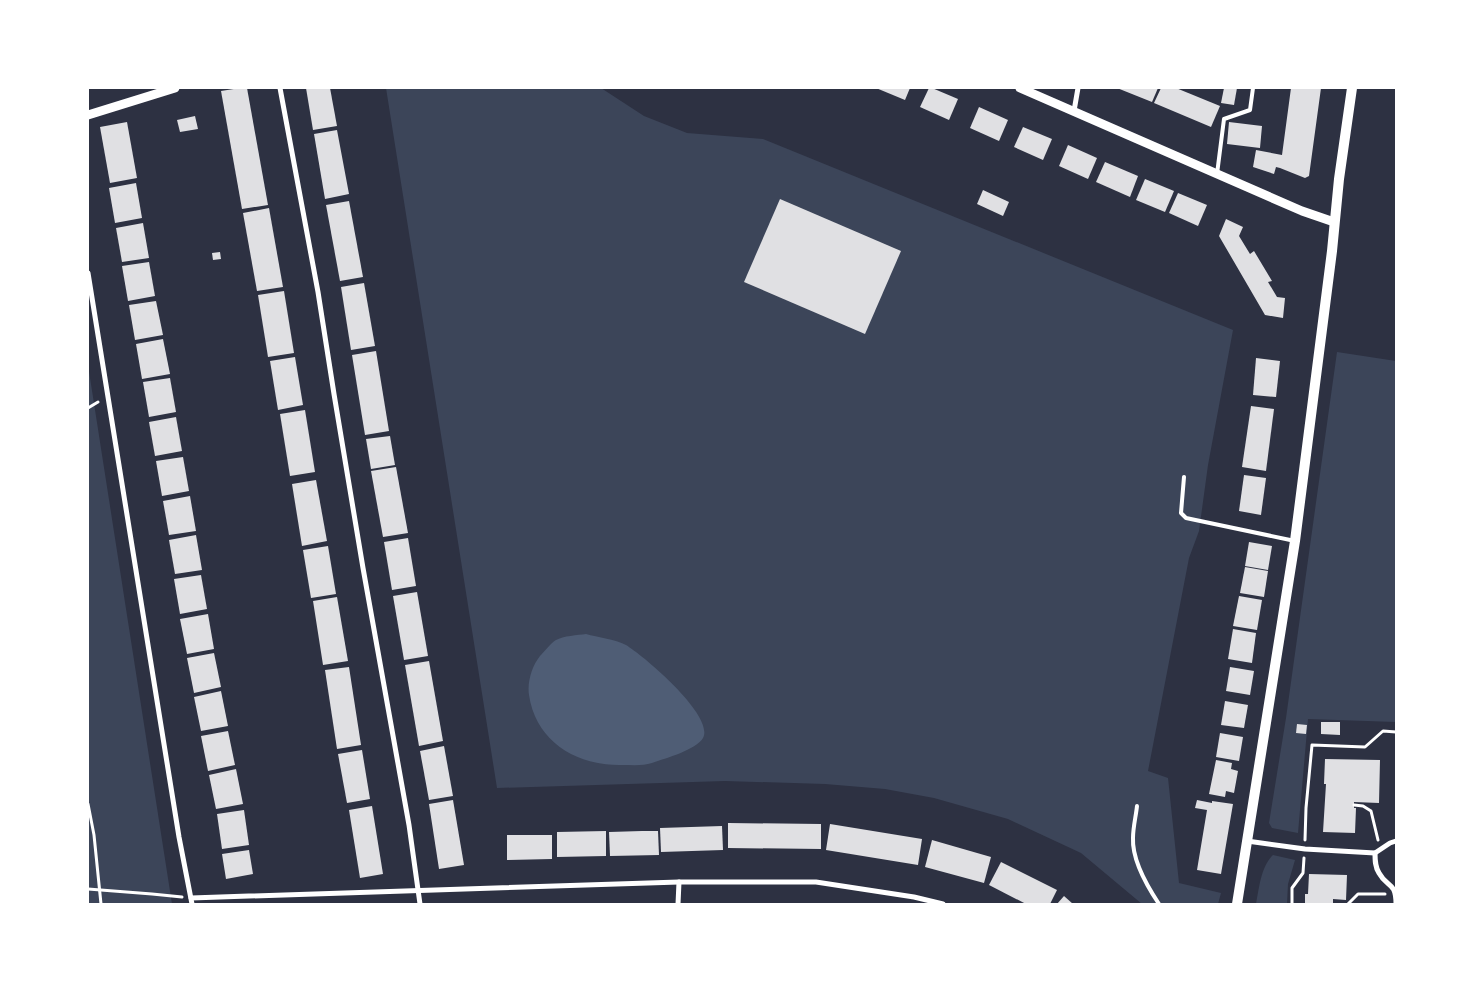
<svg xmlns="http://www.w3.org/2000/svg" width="1484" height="992" font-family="Karla,sans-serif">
  <rect width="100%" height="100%" fill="#2d3142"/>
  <g fill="#3c4559">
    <polygon points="386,88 601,88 644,116 687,133 763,139 1233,330 1208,465 1199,531 1189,558 1148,771 1168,778 1179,883 1221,893 1218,904 1142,904 1081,853 1008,819 934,798 885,789 825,784 725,781 497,788"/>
    <polygon points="1337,352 1396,361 1396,722 1308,719 1298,833 1272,828 1269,823 1286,718"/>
    <polygon points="88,365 172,904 88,904"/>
    <path d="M1273,855L1295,860L1288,884L1287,904H1256C1259,889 1261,866 1273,855Z"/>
  </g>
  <path fill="#4f5d75" d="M586,634C597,637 617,640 626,645C644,656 715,716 703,738C696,750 666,758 652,763C643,766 633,765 622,765C577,766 536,742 529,695C527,682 532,666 540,656C545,651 551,643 556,640C563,636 578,635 586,634Z"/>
  <g fill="#e0e0e3">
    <polygon points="240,88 247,88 268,205 242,209 221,91"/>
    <polygon points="306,88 330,88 337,126 313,130"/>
    <polygon points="876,88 910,88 905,100"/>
    <polygon points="929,88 932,88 958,99 949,120 920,107"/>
    <polygon points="1117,88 1158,88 1152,102"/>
    <polygon points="1161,88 1176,88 1220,106 1211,127 1154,103"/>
    <polygon points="1224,88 1237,88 1234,105 1221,103"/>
    <polygon points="1291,88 1321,88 1309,176 1305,178 1280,168 1276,167 1274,174 1253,167 1256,150 1282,155"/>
    <polygon points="979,107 1008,120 999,141 970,128"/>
    <polygon points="195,116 198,129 180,132 177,120"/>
    <polygon points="127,122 137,178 110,183 100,127"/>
    <polygon points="1229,122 1262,126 1260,148 1227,144"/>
    <polygon points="1023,127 1052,139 1043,160 1014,147"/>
    <polygon points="337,130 349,194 325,199 314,134"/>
    <polygon points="1068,145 1097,158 1088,179 1059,166"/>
    <polygon points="1105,162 1138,176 1130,197 1096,182"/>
    <polygon points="1145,179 1174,191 1165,212 1136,200"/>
    <polygon points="136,183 142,218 115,223 109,188"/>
    <polygon points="983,190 1009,202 1003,216 977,204"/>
    <polygon points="1178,193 1207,205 1198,226 1169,213"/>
    <polygon points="780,199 901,251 865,334 744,282"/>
    <polygon points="349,201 363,277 340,281 326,205"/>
    <polygon points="269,208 283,287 257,291 243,213"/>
    <polygon points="1226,219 1243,227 1239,236 1250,254 1254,251 1272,281 1268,282 1277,297 1285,298 1283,318 1265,315 1219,236"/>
    <polygon points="143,223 149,258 122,262 116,228"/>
    <polygon points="220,252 221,259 213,260 212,253"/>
    <polygon points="149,262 155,296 128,301 122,266"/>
    <polygon points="364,283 375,346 351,350 341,287"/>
    <polygon points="284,291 294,353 268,357 258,295"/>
    <polygon points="156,301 163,335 135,340 129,305"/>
    <polygon points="163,339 170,374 142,379 136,344"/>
    <polygon points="376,351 389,431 365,435 352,355"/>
    <polygon points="295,357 303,405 278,410 270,361"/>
    <polygon points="1256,358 1280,361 1276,397 1253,395"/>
    <polygon points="170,378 176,412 149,417 143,382"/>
    <polygon points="1251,406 1274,409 1266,471 1242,467"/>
    <polygon points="305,410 315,472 290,476 280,414"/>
    <polygon points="176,417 182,451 155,456 149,422"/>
    <polygon points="390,436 395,465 371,469 366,439"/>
    <polygon points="183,457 189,491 162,496 156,461"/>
    <polygon points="396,467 408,533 383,537 371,471"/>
    <polygon points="1244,475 1266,478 1261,515 1239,511"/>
    <polygon points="316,480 327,541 302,546 292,484"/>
    <polygon points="190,496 196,531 169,535 163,501"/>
    <polygon points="196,535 202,570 175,574 169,540"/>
    <polygon points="408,538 416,586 392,590 384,542"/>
    <polygon points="1249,542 1272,546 1268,570 1245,566"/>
    <polygon points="328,546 336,594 311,598 303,550"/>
    <polygon points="1245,567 1268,571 1264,597 1240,593"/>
    <polygon points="201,575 207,609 180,614 174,579"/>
    <polygon points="417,592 428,656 404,660 393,596"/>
    <polygon points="1239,596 1262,600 1257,630 1233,626"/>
    <polygon points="337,597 348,661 323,665 313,601"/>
    <polygon points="208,614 214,649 187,654 180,619"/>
    <polygon points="1233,629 1256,633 1252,663 1228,659"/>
    <polygon points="214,653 221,687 194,693 187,658"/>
    <polygon points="429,661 443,741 419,746 405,665"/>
    <polygon points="349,667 361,745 337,749 325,670"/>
    <polygon points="1230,667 1254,671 1250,695 1226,691"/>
    <polygon points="221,691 228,726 201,731 194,697"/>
    <polygon points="1225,701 1248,705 1244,728 1221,725"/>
    <polygon points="1321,722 1340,722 1340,735 1321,734"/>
    <polygon points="1297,724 1307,725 1306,734 1296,733"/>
    <polygon points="228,731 235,765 208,771 201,736"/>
    <polygon points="1220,733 1243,737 1239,761 1216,757"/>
    <polygon points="444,746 453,796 429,800 420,751"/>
    <polygon points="362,750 370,799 347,803 338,754"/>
    <polygon points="1325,759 1380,760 1379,803 1354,802 1354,808 1356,808 1355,833 1323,832 1326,784 1324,784"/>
    <polygon points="1216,760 1232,763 1231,769 1238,771 1234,793 1226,791 1225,797 1209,794"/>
    <polygon points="236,769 243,804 216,809 209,775"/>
    <polygon points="453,800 464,865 439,869 429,804"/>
    <polygon points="1197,800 1212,803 1212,801 1233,804 1221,874 1197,870 1207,810 1195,808"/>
    <polygon points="372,806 383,874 360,878 349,810"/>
    <polygon points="244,810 249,845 222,849 217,814"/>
    <polygon points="728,823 821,824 821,849 728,848"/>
    <polygon points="830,824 922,839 918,865 826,850"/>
    <polygon points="722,826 723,850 661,852 660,828"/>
    <polygon points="606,831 606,856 557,857 557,832"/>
    <polygon points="642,831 658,831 659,855 610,856 609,832"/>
    <polygon points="507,835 552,835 552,859 507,860"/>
    <polygon points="932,840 991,857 984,883 925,867"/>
    <polygon points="249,850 253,874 226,879 222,854"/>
    <polygon points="1001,862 1057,890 1050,904 1026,904 989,885"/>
    <polygon points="1309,874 1347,875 1346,900 1333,899 1333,904 1305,904 1305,894 1308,894"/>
    <polygon points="1064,896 1073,904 1057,904"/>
  </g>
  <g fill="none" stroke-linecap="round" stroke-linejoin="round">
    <g stroke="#fff" stroke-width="3">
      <polyline points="88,408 98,402"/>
      <polyline points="88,804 94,835 101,904"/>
      <polyline points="1354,805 1363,806 1371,811 1378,840"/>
      <polyline points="1305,840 1306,808 1312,745 1365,747 1383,731 1396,732"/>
      <polyline points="88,889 152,894 182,897"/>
      <polyline points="1292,904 1292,888 1303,873 1304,858"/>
      <polyline points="1348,904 1358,894 1385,894"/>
    </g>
    <g stroke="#fff" stroke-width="4">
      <polyline points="1217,174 1224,119 1250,110 1253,88"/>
      <polyline points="1184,477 1181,513 1186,518 1295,541"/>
      <path d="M1137,806C1136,816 1133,827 1133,838C1132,860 1147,886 1159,904"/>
    </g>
    <g stroke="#fff" stroke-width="5">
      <polyline points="280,88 318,292 334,394 363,568 409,825 420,904"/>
      <polyline points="1074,111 1078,88"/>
      <polyline points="88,273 179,837 192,904"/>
      <polyline points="1247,841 1305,849 1375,853 1390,843 1396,841"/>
      <path d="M1375,853C1375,860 1375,867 1379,873C1387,888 1396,881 1396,904"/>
      <polyline points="191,898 679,882 816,882 914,897 943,904"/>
      <polyline points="678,904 679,882"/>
    </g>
    <g stroke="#fff" stroke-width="9">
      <polyline points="1020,88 1302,211 1334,222"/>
      <polyline points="88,115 175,88"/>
    </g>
    <polyline stroke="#fff" stroke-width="10" points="1237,904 1295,541 1332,251 1339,179 1352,88"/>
  </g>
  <rect width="1484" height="992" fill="none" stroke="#ffffff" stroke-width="178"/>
</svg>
